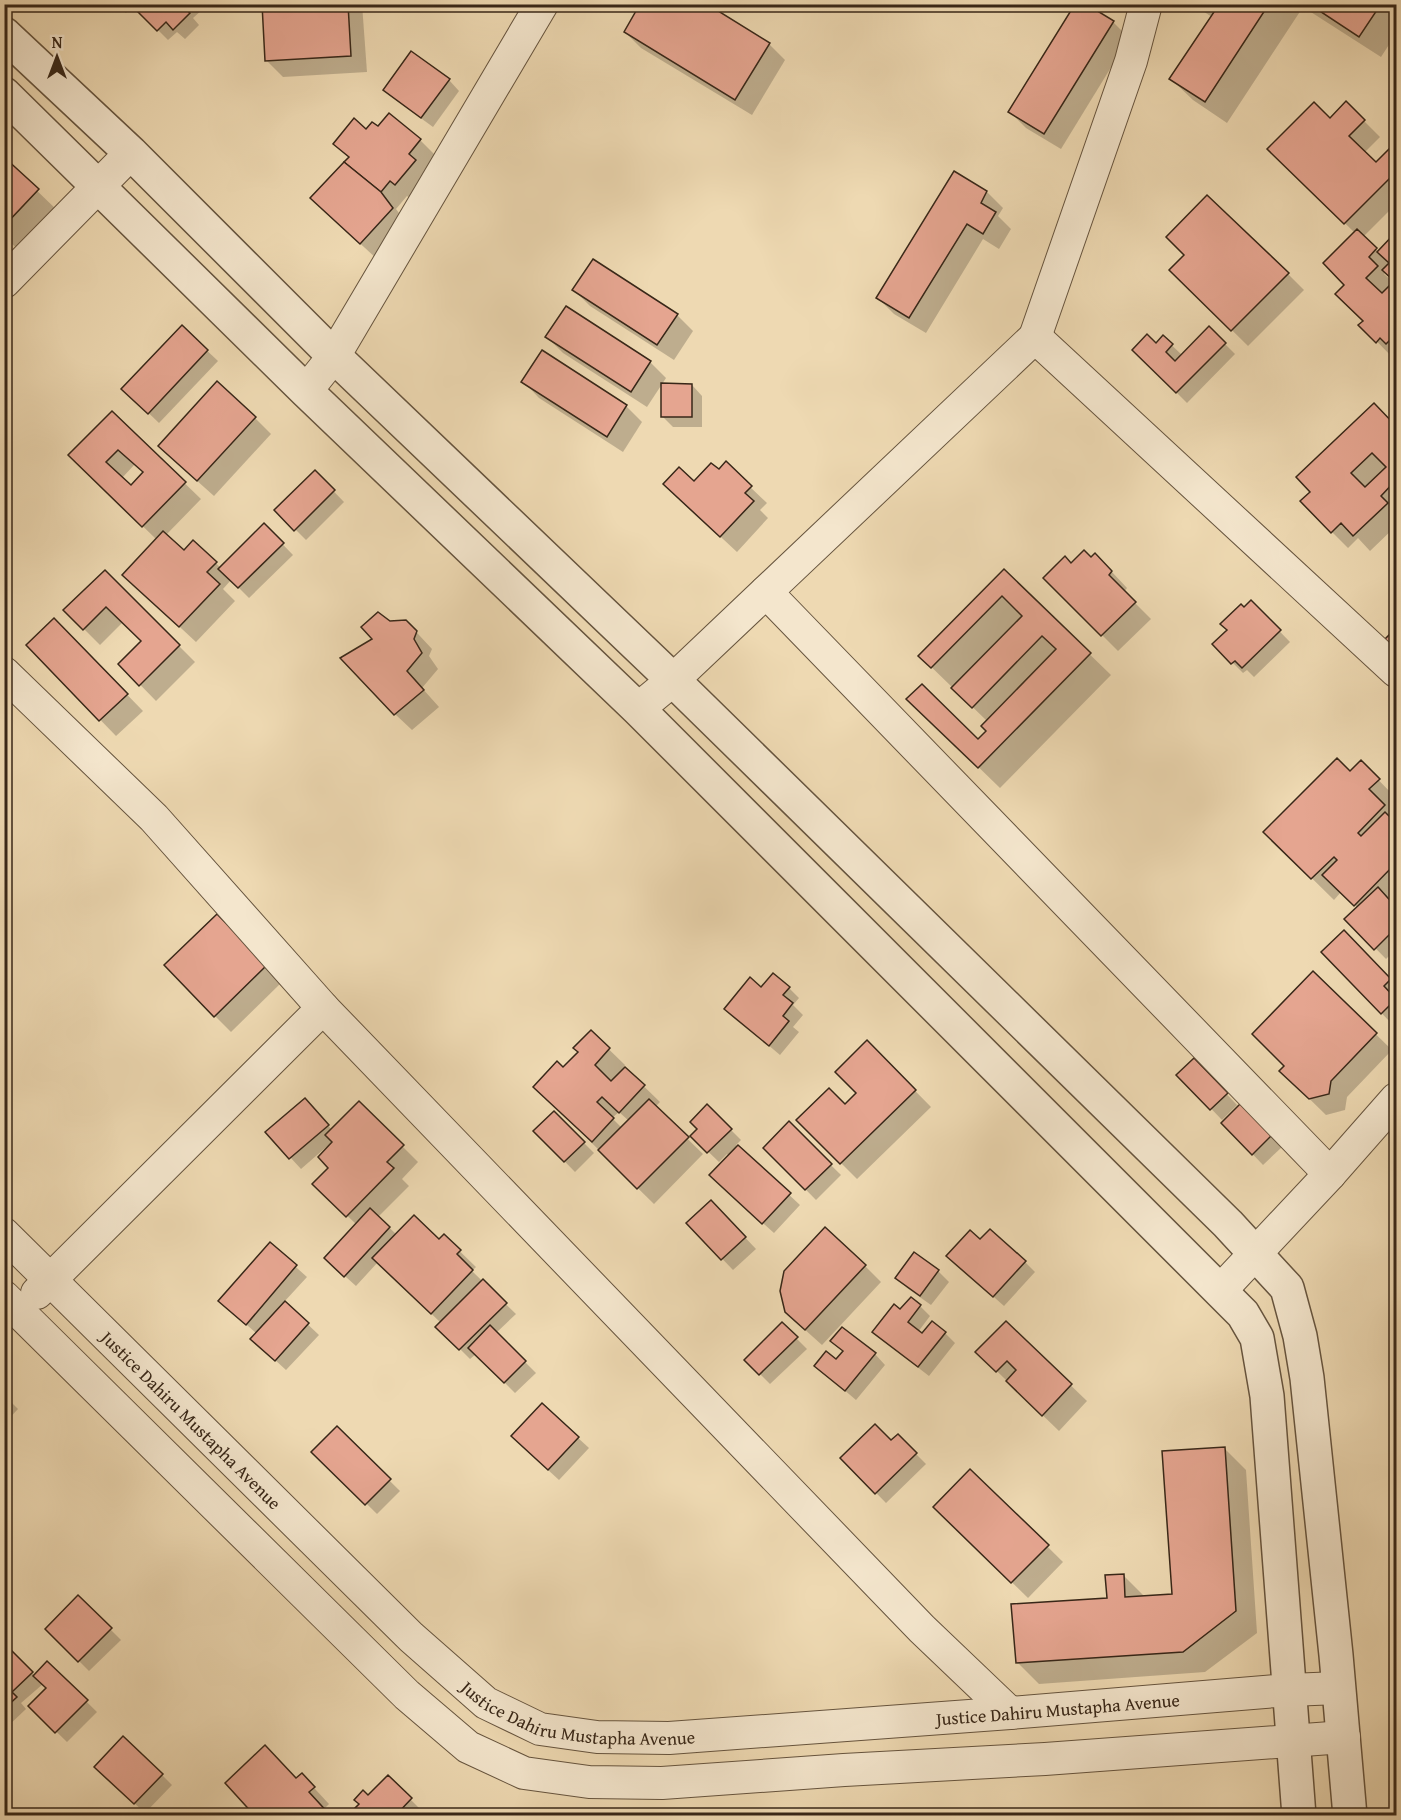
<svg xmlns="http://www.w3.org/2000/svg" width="1401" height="1820" font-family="'Gentium Book Plus',serif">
  <rect width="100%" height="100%" fill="#eed9b2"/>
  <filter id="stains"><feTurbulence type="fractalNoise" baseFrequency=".00333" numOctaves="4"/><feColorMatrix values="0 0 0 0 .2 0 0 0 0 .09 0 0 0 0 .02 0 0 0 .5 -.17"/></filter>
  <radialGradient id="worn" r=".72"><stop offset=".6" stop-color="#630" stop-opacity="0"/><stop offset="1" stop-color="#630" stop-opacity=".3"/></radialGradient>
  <g fill="#0003" fill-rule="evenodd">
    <polygon points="117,4 198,4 203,9 193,18 199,25 185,39 177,32 168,40 133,5 126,13"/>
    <polygon points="263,4 362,4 367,72 283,77 267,61"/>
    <polygon points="1192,4 1396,4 1396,34 1381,57 1303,7 1227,123 1193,100 1171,79 1212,17"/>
    <polygon points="1113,22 1129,38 1061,149 1026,128 1010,112"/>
    <polygon points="625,32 769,44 785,60 752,115 641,48"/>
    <polygon points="449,80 459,91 433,127 396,100 385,90"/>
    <path d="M1346,103L1380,137L1364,153L1376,164L1395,145L1396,147V204L1363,237L1379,252L1395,235L1396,237V354L1393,358L1361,325L1365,322L1355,233L1269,149L1330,120ZM1386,271L1396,281L1394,283L1384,274Z"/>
    <polygon points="389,115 420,140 436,156 425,171 431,177 412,200 407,196 396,209 408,225 377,259 328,214 349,158 335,144 367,131 378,128"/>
    <polygon points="4,159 59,212 21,252 11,243 4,245"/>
    <polygon points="955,173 987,192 1003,208 998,216 1011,229 999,249 983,239 926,333 894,314 878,298"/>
    <polygon points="1186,255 1288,274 1304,290 1248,346 1171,270"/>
    <polygon points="574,290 677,315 693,331 674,360 590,306"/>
    <polygon points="182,327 218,361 159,423 134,399"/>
    <polygon points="1209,328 1235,354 1187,403 1134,350 1156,345 1163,337 1182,355"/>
    <polygon points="547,337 650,362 666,378 647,407 563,353"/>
    <polygon points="523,381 626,406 642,422 623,452 539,398"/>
    <polygon points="692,385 702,396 702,427 673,427 662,416"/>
    <polygon points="1374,405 1396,428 1396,526 1370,551 1358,538 1348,548 1332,532 1313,492"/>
    <path d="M112,413L201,499L166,535L184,552L193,542L221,568L264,525L293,555L249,598L231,580L223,589L235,601L196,642L140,590L156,539L86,471ZM135,464L144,472L131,487L122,478Z"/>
    <polygon points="255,418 271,434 214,496 176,462"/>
    <polygon points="726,464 767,503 760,510 768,518 737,552 681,500 694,484 719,472"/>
    <polygon points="315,472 344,502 306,540 276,510"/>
    <polygon points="1071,565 1111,571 1127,588 1124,592 1151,619 1118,651 1045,578"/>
    <polygon points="1004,571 1111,675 1000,788 930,720 978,741 988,731 987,721 920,656"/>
    <polygon points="105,572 195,662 156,701 120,664 143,641 123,622 100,645 65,610"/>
    <polygon points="1251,602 1290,642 1254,677 1247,670 1243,673 1214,644 1229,631"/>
    <polygon points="406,621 432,649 429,656 438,669 422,688 439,707 412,730 395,714 374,639"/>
    <polygon points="70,636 143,711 116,736 28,645"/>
    <polygon points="1361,762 1396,798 1396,805 1390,812 1396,819 1396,905 1395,907 1396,909 1396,949 1386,959 1347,919 1358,908 1341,892 1334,900 1265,832 1350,773"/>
    <polygon points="217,916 282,982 231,1032 215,1016"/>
    <polygon points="1344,933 1396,986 1396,995 1393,998 1396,1001 1396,1019 1392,1024 1323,952"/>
    <polygon points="1396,954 1396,968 1390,961"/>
    <polygon points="1313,973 1392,1050 1347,1097 1345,1110 1326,1115 1281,1071 1286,1066"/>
    <polygon points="789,988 799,998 793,1005 803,1015 793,1027 799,1032 780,1055 726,1009 761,989"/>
    <path d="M591,1032L625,1065L624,1067L660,1102L655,1107L703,1154L654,1204L551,1103L563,1069L580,1052ZM619,1112L629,1121L622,1128L612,1118Z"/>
    <polygon points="867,1042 931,1107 857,1179 798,1120 845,1106 858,1093"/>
    <polygon points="1194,1060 1237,1105 1222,1120 1179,1075"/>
    <polygon points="359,1103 418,1162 402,1179 409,1186 378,1217 397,1235 439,1241 444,1236 476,1267 472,1271 516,1314 496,1333 536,1373 515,1393 476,1354 470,1359 438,1327 441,1323 378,1262 356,1286 337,1269 357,1225 314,1184 330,1168 333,1144 332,1142 301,1169 267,1132 315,1111 332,1130"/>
    <polygon points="1241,1105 1282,1147 1263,1165 1223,1123"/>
    <polygon points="707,1106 741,1140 736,1145 800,1205 774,1233 722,1186 729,1156 727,1154 719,1162 692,1136 699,1129"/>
    <polygon points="554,1113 594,1153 575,1172 535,1131"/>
    <polygon points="789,1124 841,1175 816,1200 765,1148"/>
    <polygon points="721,1212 756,1249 733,1270 688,1223"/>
    <polygon points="980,1241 1025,1262 1035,1272 1004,1306 959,1266"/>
    <polygon points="270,1244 307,1277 284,1302 319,1335 286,1370 263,1349 257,1334 231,1311"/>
    <polygon points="865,1266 881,1282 822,1345 803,1328"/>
    <polygon points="938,1271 949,1282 931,1305 907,1288 897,1277"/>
    <polygon points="920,1306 930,1316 918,1332 922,1335 945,1333 955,1343 929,1376 885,1342 874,1331 900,1312"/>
    <polygon points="1006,1323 1087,1401 1059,1431 977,1352"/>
    <polygon points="782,1324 807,1349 770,1384 746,1360"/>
    <polygon points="832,1341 875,1354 885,1365 856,1400 816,1366 837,1361 844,1352"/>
    <polygon points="4,1395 18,1409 4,1424"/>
    <polygon points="542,1405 589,1448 559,1480 523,1447"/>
    <polygon points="337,1429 400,1491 377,1514 314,1452"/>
    <polygon points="898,1436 926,1464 886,1503 842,1458 891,1442"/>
    <polygon points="1224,1448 1246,1470 1257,1633 1205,1672 1039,1684 1017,1662 1109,1599 1123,1575 1145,1597 1174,1595"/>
    <polygon points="971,1471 1063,1562 1028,1598 935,1507"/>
    <polygon points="78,1597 121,1640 89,1671 47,1629"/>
    <polygon points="4,1645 35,1676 47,1663 97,1712 67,1742 30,1706 48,1688 43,1684 21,1703 26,1709 7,1727 4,1725"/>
    <polygon points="162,1775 172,1785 145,1813 106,1777"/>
    <polygon points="302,1775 329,1804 324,1809 297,1780"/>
    <polygon points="388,1777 421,1810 416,1816 349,1816"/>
  </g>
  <g fill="#e5a590" stroke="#382718" stroke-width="1.5" fill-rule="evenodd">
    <polygon points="130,4 186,4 183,7 190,13 173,30 166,22 157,31"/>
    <polygon points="262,4 348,4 351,56 265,61"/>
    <polygon points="640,4 707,4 770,43 735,100 624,32"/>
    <polygon points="1075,4 1086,4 1114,21 1044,134 1008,112"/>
    <polygon points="1201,4 1269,4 1205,102 1169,79 1214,12"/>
    <polygon points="1309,4 1381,4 1359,37"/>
    <polygon points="411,51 450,79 421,118 383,90"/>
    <polygon points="1346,101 1365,120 1349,136 1376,162 1395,143 1396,145 1396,172 1344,224 1267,149 1314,102 1330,118"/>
    <polygon points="389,113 421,139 409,154 416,160 395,185 390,181 381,192 344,162 349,157 333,144 354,118 366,129 372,122 378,126"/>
    <polygon points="4,157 39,189 4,226"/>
    <polygon points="344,162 381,192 393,208 360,244 310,198"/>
    <polygon points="954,171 987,191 981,203 996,212 983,234 967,224 909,318 876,298"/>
    <polygon points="1207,195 1289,273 1231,331 1169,270 1184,255 1166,237"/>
    <polygon points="1357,229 1377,248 1369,257 1378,266 1366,278 1382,293 1394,281 1382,270 1389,263 1377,252 1395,233 1396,235 1396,334 1386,344 1380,338 1376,343 1358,325 1363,321 1335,294 1344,285 1323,263"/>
    <polygon points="593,259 678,314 657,345 572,290"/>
    <polygon points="566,306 651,361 631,392 545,337"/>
    <polygon points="182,325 208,350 148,414 121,389"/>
    <polygon points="1209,326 1226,343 1176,393 1132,350 1147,334 1156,343 1163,335 1173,344 1166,352 1175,361"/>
    <polygon points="542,350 627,405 607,437 521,382"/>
    <polygon points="217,381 256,417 197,481 158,446"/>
    <polygon points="661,383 692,384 692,417 661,417"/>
    <path d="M1374,403L1396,426V480L1381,496L1388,503L1353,536L1341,523L1331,533L1300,501L1310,492L1296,477ZM1372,453L1386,467L1365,487L1351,473Z"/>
    <path d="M112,411L186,482L142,527L68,455ZM118,450L143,472L131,485L106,462Z"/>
    <polygon points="726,461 752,486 745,493 754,501 720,537 663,484 679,467 694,481 711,463 719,469"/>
    <polygon points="315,470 335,490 294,531 274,510"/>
    <polygon points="264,523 284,543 238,588 218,569"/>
    <polygon points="163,531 184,550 193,540 217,562 207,572 220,584 179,627 122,575"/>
    <polygon points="1084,550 1091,557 1095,553 1112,571 1109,575 1136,602 1101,636 1043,578 1065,556 1071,563"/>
    <polygon points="1004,569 1091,653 978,768 906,699 922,684 978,739 986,731 981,726 1056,649 1042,636 972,708 951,688 1022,616 1002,596 931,668 918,656"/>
    <polygon points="105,570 180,645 139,686 118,664 141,641 106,607 83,630 63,610"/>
    <polygon points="1251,600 1281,630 1242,668 1235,661 1231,664 1212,644 1227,630 1220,624 1241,604 1244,607"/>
    <polygon points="378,612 390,621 406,620 417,631 414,639 422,653 407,671 424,690 394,715 340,658 372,639 361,627"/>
    <polygon points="54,618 128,694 99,721 26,645"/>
    <polygon points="1396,628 1396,652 1384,640"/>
    <polygon points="1337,758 1350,771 1361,760 1380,779 1369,789 1385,805 1358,833 1361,836 1385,812 1396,823 1396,863 1354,906 1322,875 1337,860 1334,857 1311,879 1263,832"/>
    <polygon points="1378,887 1396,907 1396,928 1374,950 1344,919"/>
    <polygon points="217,914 267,965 214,1017 164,965"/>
    <polygon points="1344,930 1391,979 1384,986 1396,999 1381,1014 1321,952"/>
    <polygon points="1313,971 1377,1033 1331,1081 1329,1094 1309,1099 1279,1071 1284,1066 1252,1034"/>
    <polygon points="773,973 790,987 783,995 793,1003 783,1016 789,1021 769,1046 724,1009 750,977 761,987"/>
    <polygon points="591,1030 610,1048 595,1065 611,1081 625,1067 645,1085 619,1113 602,1097 597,1102 614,1118 592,1142 533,1087 557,1061 563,1067 578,1052 573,1048"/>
    <polygon points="867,1040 916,1090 840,1164 796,1120 829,1088 845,1104 856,1093 835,1072"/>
    <polygon points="1194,1058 1228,1093 1210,1110 1176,1075"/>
    <polygon points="305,1098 329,1125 289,1159 265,1132"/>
    <polygon points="649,1099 689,1137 637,1189 598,1150"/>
    <polygon points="359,1101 404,1145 387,1162 394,1168 346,1217 312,1184 328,1168 318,1157 332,1142 325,1135"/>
    <polygon points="1241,1103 1272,1135 1252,1155 1221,1123"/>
    <polygon points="707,1104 732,1129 707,1153 690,1136 697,1129 690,1122"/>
    <polygon points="554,1111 585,1142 564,1162 533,1131"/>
    <polygon points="789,1121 832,1164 805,1190 763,1148"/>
    <polygon points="738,1145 791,1193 762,1224 709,1175"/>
    <polygon points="711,1200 746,1237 721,1260 686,1223"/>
    <polygon points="370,1208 390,1227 344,1277 324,1258"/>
    <polygon points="414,1215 439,1239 444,1234 461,1250 457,1254 473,1270 431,1314 372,1258"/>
    <polygon points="825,1227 866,1265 805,1330 785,1312 780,1291 784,1271"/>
    <polygon points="990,1229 1026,1261 993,1297 946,1256 970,1230 980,1239"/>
    <polygon points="270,1242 297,1265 246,1325 218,1301"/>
    <polygon points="914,1252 939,1270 920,1296 895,1278"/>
    <polygon points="483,1279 507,1303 459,1350 435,1327"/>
    <polygon points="911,1297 921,1305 908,1322 922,1333 932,1321 946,1332 918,1367 872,1332 894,1304 900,1309"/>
    <polygon points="285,1301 309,1323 275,1361 250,1339"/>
    <polygon points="1006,1321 1072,1384 1042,1416 1006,1381 1016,1370 1007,1361 996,1372 975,1352"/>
    <polygon points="782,1322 798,1337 759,1375 744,1360"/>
    <polygon points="490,1325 526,1361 504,1383 468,1348"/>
    <polygon points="842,1327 876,1353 845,1391 814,1366 826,1351 836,1359 843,1351 830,1341"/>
    <polygon points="542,1403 579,1437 548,1470 511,1436"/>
    <polygon points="875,1424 891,1440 898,1434 917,1453 875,1494 840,1458"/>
    <polygon points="337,1426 391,1479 365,1505 311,1452"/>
    <polygon points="1225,1447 1236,1611 1183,1652 1016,1663 1011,1604 1107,1598 1105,1575 1124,1574 1125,1597 1172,1594 1162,1451"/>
    <polygon points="970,1469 1049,1545 1011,1583 933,1507"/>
    <polygon points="78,1595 112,1628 78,1662 45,1629"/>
    <polygon points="4,1643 33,1672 12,1692 17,1697 4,1709"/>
    <polygon points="47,1661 88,1700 55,1733 28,1706 46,1688 33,1676"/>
    <polygon points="123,1736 163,1774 134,1804 94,1767"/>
    <polygon points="265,1745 296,1778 302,1773 315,1787 309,1792 331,1816 255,1816 225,1783"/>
    <polygon points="388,1775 412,1798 395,1816 347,1816 359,1804 354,1800 363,1790 368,1795"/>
  </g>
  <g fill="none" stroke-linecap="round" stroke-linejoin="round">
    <defs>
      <g id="minor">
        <polyline points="4,282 131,153"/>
        <polyline points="1035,337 1131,61 1146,4"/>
        <polyline points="306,391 334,356 542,4"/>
        <polyline points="766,592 1330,1174"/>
        <polyline points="4,673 154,818 323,1008"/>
        <polyline points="638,709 673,680 1035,337 1396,671"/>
        <path id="s1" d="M4,1234L411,1637L486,1703L540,1729L597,1737L669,1738L1010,1713L1289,1690L1339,1688"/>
        <polyline points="1220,1291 1330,1174 1396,1099"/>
        <polyline points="37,1293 323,1008 922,1629 1010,1713"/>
        <polyline points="4,1297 407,1695 468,1747 524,1773 589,1782 662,1783 844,1770 1045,1759 1344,1737"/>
      </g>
      <g id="tertiary">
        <polyline points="4,34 131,153 334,356 673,680 1228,1224 1287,1288 1300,1336 1307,1378 1336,1655 1350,1816"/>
        <polyline points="4,94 306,391 638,709 1243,1314 1257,1338 1267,1396 1299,1816"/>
      </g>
    </defs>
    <use href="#minor" stroke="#66543e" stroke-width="34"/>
    <use href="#tertiary" stroke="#66543e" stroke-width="36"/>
    <use href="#minor" stroke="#f4e6cd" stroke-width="32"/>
    <use href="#tertiary" stroke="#f4e6cd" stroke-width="33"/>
  </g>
  <g text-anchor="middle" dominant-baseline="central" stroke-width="4.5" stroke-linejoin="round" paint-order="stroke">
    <g font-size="18" fill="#382718" stroke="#f4e6cd">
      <text stroke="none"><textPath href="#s1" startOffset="264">Justice Dahiru Mustapha Avenue</textPath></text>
      <text stroke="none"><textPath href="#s1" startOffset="766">Justice Dahiru Mustapha Avenue</textPath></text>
      <text stroke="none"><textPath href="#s1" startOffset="1252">Justice Dahiru Mustapha Avenue</textPath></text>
    </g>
  </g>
  <rect width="1401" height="1820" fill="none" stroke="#eed9b2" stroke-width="24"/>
  <rect x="6" y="6" width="1389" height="1808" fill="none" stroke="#382718" stroke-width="3"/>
  <rect x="12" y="12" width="1377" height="1796" fill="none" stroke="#382718" stroke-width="1.5"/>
  <g transform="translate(57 57)" stroke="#f4e6cd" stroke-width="4.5" paint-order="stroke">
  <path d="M0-4.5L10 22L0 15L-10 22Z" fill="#382718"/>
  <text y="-9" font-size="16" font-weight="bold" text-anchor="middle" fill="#382718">N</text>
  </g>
  <rect width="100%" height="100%" filter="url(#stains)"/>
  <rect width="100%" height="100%" fill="url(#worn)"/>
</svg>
